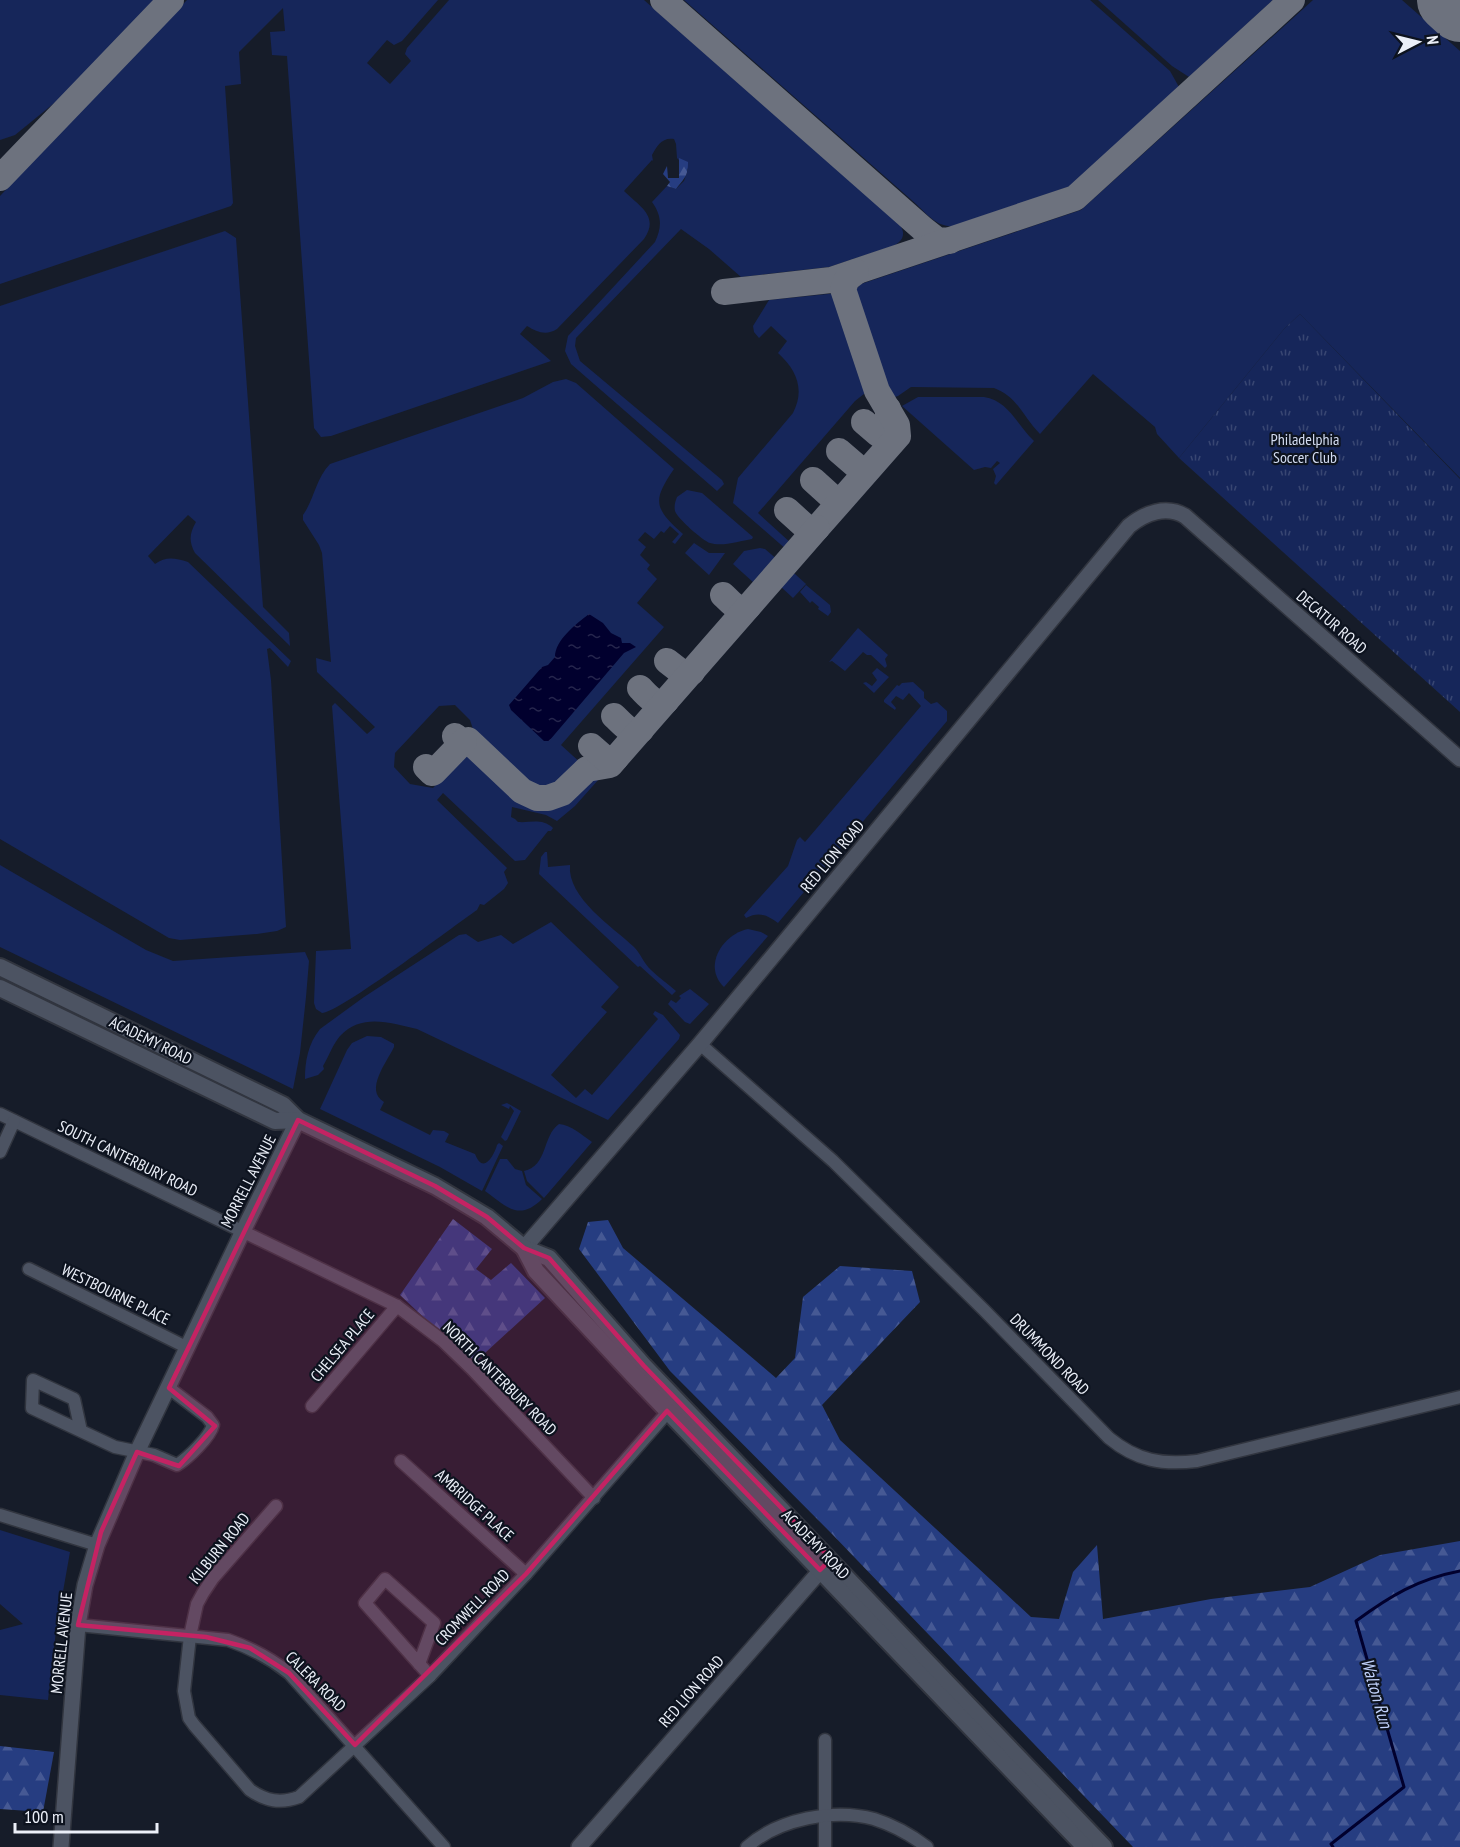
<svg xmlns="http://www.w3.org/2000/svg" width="1460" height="1847" font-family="'PT Sans Narrow',sans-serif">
  <defs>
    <pattern id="forest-firs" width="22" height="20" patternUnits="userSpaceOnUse" patternTransform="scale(1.5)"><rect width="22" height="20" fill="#263d81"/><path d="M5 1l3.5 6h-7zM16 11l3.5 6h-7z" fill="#465994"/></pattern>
    <pattern id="park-tufts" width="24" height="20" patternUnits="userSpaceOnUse" patternTransform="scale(1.5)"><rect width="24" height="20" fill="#16265a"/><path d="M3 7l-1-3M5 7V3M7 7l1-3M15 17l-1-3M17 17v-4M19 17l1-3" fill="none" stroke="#384672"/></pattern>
    <pattern id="water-ripples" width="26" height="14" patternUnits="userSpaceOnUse" patternTransform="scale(1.5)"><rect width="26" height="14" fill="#01002e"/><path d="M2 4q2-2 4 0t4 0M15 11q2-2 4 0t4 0" fill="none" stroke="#26264d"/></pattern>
  </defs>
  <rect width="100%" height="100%" fill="#161c29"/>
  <g fill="#16265a">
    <polygon points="0,0 156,0 69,91 15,135 0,140"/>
    <path d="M187,0H438L402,41L394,45L387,40L367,63L390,84L411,61L405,54L407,48L449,0H644L900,225C906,234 903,241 893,246L829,267L741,277L709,249L681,229L576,338L575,346L580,361L722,480L724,484L717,491L571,364L565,351L568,336L655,242C662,227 662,216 652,202L667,186L676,189L684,181L688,169L677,158L676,144L674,139C662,137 657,146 652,155L653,161L652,160L624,191C639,206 660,216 644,239L557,329C546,336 537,332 527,326L520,334L551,361L331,436L321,437L314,428L287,56L272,55L270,32L285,31L283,8L239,52L241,84L225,86L233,203L231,206L0,284V196Z"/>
    <path d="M684,0H1090L1170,71L1179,87L1071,186L954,226C937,228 926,213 915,203Z"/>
    <polygon points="1098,0 1273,0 1189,77 1172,66"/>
    <path d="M1313,0H1402L1460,51V478L1300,314L1284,329L1179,458L1157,434L1155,427L1093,374L1040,434C1023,417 1018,397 994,388L911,387L898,396L891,398L883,387L854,301V291L861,284L1081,210Z"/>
    <path d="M225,231L236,238L263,607L289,633L290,646L195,553C189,542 189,534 196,522L188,515L148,556L155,564C166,556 175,558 188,562L291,661L288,667L270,648L267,649L271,680L286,927L277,931L257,934L180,940L169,938L0,839V306Z"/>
    <path d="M838,293L869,390L855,401L758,513L792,544L791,548L787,550L733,503L738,478L793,413C805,390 797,370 778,353L787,341L771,326L759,338L754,332L753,326L769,300Z"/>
    <path d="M566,379L576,383L674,469C652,501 654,508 683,534L675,544L672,542L679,534L670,526L664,533L661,531L654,539L645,532L638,540L646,547L640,555L650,565L647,569L657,579L637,603L664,627L561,745L583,765L561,788L546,793L537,792L528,788L477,741L470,720L455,705L439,706L395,753L394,767L410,784L433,788L470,750C494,772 524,815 561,801C574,796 583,782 592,772L599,779L575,806L557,821L546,815L512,807L511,817L515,819L518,822C531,823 542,818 553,828L551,831H548L525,860L515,861L443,793L437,800L507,868L504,872L508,883L504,889L484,905L480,904L477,910C455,925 339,1013 322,1013L316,1009L314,1003L316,951L351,949L332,706L335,703L367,734L375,727L317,672L316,658L331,662L322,553L319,545L303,520V515C314,500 316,478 330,464L523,398L553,382Z"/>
    <path d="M918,397H984C1009,401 1017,425 1034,441L996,485L994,483L996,476L993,469L1000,463L997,461L991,468L985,467L974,470L902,406Z"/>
    <path d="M687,490L702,493L753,537L752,539C740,541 722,547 710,543C703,541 677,518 675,511C674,506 675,502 677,497Z"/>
    <polygon points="694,543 709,553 725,553 709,575 685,553"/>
    <polygon points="760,548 765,549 779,561 762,582 754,583 733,564 744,551"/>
    <polygon points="788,572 795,574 806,584 793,598 780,586 780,579"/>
    <polygon points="806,585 830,605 831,612 828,616 818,609 819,607 812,601 810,603 800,592"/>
    <polygon points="858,628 888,655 885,659 887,666 885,668 871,655 867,655 863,652 845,671 832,661 829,662"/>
    <polygon points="877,668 889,677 874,693 863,683 866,682 872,686 877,680 872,673"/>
    <path d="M913,682L924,692V698L931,704L937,702L947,711V721L778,923C767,915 759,911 746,918L744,915L788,866L797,840L800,837L805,842L921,706L909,693L903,700L896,696L891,702L896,708L895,710L884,702V700L897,685L899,686L902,683Z"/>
    <path d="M545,852H547L548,867L570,865C567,898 613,927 634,947C641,954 644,964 651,970C658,977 668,984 676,991L672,995L640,966L638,967L539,874L541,857Z"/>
    <polygon points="0,865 146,950 173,961 305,952 309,961 306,997 300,1053 293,1089 0,947"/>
    <path d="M551,922L619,987L601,1007L607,1012L551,1075L576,1098L585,1089L592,1095L658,1019L653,1014L655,1011L663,1015L680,1035L679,1039L608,1120L417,1029C390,1023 362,1013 340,1036C333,1044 329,1056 323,1066L324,1069L318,1075L305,1079C305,1061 308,1044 320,1029L364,997L459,935L466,934L478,942L501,935L513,944Z"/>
    <path d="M748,929L761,932L768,936L724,987C702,966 723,934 748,929Z"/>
    <polygon points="690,989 709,1004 690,1024 685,1022 668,1004 671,1000 676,1003 681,998 679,996"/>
    <path d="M367,1036L381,1037L394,1044V1047C387,1062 364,1090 384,1102L380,1110L430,1135L433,1130L444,1131L449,1134L445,1142L475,1154C483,1175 494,1156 497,1145L499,1143L503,1146L482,1191L440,1167L320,1109L347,1050L352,1043Z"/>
    <polygon points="507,1103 521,1111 507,1140 505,1141 501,1137 514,1111 510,1106 509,1109 501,1105"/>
    <path d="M559,1124C571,1125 582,1135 592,1142L544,1198L527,1181L524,1171C548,1166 542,1136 559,1124Z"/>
    <path d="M500,1159H507L515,1169L522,1171L526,1185L542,1199C519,1222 506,1206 485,1191Z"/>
    <polygon points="0,1530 70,1552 56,1631 48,1700 0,1695 0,1630 23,1624 0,1604"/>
  </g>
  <g fill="url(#forest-firs)">
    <path d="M679,158L688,162C688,177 684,178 676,189L667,186L670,182L663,174L667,166L668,178H679Z"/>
    <polygon points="453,1219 492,1249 476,1269 491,1280 511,1263 545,1298 473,1364 400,1295"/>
    <polygon points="608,1220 623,1248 776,1378 795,1358 803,1297 840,1266 912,1271 920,1302 822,1405 840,1440 1031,1617 1059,1619 1073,1572 1097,1545 1103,1619 1211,1599 1310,1587 1380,1555 1460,1541 1460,1847 1133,1847 832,1534 670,1371 579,1249 588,1222"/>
    <polygon points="0,1746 54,1752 43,1812 0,1809"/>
  </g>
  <polygon fill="url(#park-tufts)" points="1300,314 1460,479 1460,712 1179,458 1284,329"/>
  <path fill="url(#water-ripples)" d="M589,614L603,623L611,633L621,638L622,643H630L636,647L624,653L549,741H544L511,710L509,705L542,667L548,665L555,657C555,640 576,624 589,614Z"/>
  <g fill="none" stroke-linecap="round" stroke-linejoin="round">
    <path stroke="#01002e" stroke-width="3" d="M1333,1847L1331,1844L1404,1787L1356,1621C1390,1596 1418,1579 1460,1571"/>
    <g stroke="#6d727e" stroke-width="26">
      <polyline points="663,0 923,229 937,240 950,241"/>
      <polyline points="0,178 171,0"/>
      <polyline points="724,292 831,280 1075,198 1292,0"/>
      <polyline points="864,422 878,434 884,435 888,430 888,409"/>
      <polyline points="839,451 861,470 869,468"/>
      <polyline points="813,480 834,499 843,498"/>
      <polyline points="787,510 808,529 817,528 898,436 897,425 877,391 843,289 847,279 856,272"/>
      <path d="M723,595C731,602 737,612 748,607"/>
      <polyline points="667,661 685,675 692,672"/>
      <path d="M640,688C647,695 655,706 666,701"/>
      <path d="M614,716C622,723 630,735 641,730"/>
      <polyline points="455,736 461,741 468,740 522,791 537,798 548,798 562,793 587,769 610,765 616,758"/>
      <polyline points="591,746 607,760 616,758 817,528"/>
      <polyline points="426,767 432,773 434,772 464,741"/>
    </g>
    <polyline stroke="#6d727e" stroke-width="64" points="1449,0 1460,10"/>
    <defs>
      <g id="minor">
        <path d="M700,1044L833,1161L984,1310L1109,1438C1137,1461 1162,1465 1197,1461L1460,1397"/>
        <polyline points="0,1114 397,1306 443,1341 472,1369 594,1498"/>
        <polyline points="0,1152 14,1121"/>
        <polyline points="29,1269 188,1348"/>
        <polyline points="312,1406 397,1306"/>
        <path d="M81,1431L74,1399L33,1380L32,1408L115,1447L154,1455L177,1465C188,1458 210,1437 213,1425L207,1417L169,1388"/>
        <polyline points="401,1461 526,1574"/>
        <path d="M276,1506L213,1578L203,1593L197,1604L190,1636L184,1691L189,1718L194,1725L250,1790C266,1801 280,1804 299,1797L430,1676L526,1574L673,1406"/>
        <polyline points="0,1515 97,1545"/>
        <path d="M78,1625L228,1640C251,1648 270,1658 289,1673L444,1847"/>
        <polyline points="419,1664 434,1623 385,1579 365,1603 430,1676"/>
        <polyline points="825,1740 825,1847"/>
        <path d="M747,1847C778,1819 834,1808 874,1819C893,1825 911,1835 927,1847"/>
      </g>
      <g id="tertiary">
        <path d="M524,1248L700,1044L1129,526C1145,513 1166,505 1185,516L1460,759"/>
        <polyline points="61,1847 78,1625 85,1585 97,1545 137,1452 243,1231 298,1120"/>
        <polyline points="579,1847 828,1562"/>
      </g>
      <g id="secondary">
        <polyline points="0,967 283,1105 298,1120 435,1186 487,1217 524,1248 549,1258 644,1366 1104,1847"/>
        <polyline points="0,988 275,1121 298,1120"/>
        <polyline points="524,1248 536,1271 634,1376 1085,1847"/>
      </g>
    </defs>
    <use href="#minor" stroke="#31353f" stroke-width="15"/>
    <use href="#tertiary" stroke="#31353f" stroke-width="18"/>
    <use href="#secondary" stroke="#31353f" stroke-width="20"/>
    <use href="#minor" stroke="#4c5362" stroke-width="12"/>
    <use href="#tertiary" stroke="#4c5362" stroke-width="15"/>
    <use href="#secondary" stroke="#4c5362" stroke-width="16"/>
  </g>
  <path fill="#c42363" fill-opacity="0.2" stroke="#c42363" stroke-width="4.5" stroke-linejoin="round" d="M298,1120L435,1186L487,1217L524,1248L549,1258L644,1366L831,1559L820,1570L667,1411L526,1574L355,1745L289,1673L250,1648L206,1637L78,1625L101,1532L137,1452L179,1466L215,1426L169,1388Z"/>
  <g text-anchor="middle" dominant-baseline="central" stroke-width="4.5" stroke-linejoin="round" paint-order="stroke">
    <g font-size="16" fill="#d3dcf1" stroke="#0d131f">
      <text x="1305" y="439">Philadelphia<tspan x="1305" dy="18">Soccer Club</tspan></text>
    </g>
    <g font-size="16" fill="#ebeff8" stroke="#0d131f">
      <text transform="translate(1332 622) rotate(41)">DECATUR ROAD</text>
      <text transform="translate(832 856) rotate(-50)">RED LION ROAD</text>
      <text transform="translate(151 1040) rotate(26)">ACADEMY ROAD</text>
      <text transform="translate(128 1158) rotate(26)">SOUTH CANTERBURY ROAD</text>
      <text transform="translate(248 1181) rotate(-63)">MORRELL AVENUE</text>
      <text transform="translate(116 1294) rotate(26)">WESTBOURNE PLACE</text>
      <text transform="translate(342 1345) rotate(-50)">CHELSEA PLACE</text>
      <text transform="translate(1050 1354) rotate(46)">DRUMMOND ROAD</text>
      <text transform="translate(500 1378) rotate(45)">NORTH CANTERBURY ROAD</text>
      <text transform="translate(475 1505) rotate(42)">AMBRIDGE PLACE</text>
      <text transform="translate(816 1544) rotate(46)">ACADEMY ROAD</text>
      <text transform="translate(219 1548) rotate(-51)">KILBURN ROAD</text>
      <text transform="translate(472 1607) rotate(-46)">CROMWELL ROAD</text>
      <text transform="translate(61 1643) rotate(-84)">MORRELL AVENUE</text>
      <text transform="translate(316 1681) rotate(45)">CALERA ROAD</text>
      <text transform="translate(691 1691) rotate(-49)">RED LION ROAD</text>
    </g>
    <g font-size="18" font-style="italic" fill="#c1d2fb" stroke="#0d131f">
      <text transform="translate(1377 1693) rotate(74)">Walton Run</text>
    </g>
  </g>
  <g transform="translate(1418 42) rotate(83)" stroke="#0d131f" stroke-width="4.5" paint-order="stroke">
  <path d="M0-4.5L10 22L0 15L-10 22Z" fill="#ebeff8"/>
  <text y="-9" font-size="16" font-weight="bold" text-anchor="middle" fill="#ebeff8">N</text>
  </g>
  <path d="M15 1823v9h142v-9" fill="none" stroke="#ebeff8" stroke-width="3"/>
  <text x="24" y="1823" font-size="18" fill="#ebeff8" stroke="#0d131f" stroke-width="4.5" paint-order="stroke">100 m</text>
</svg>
